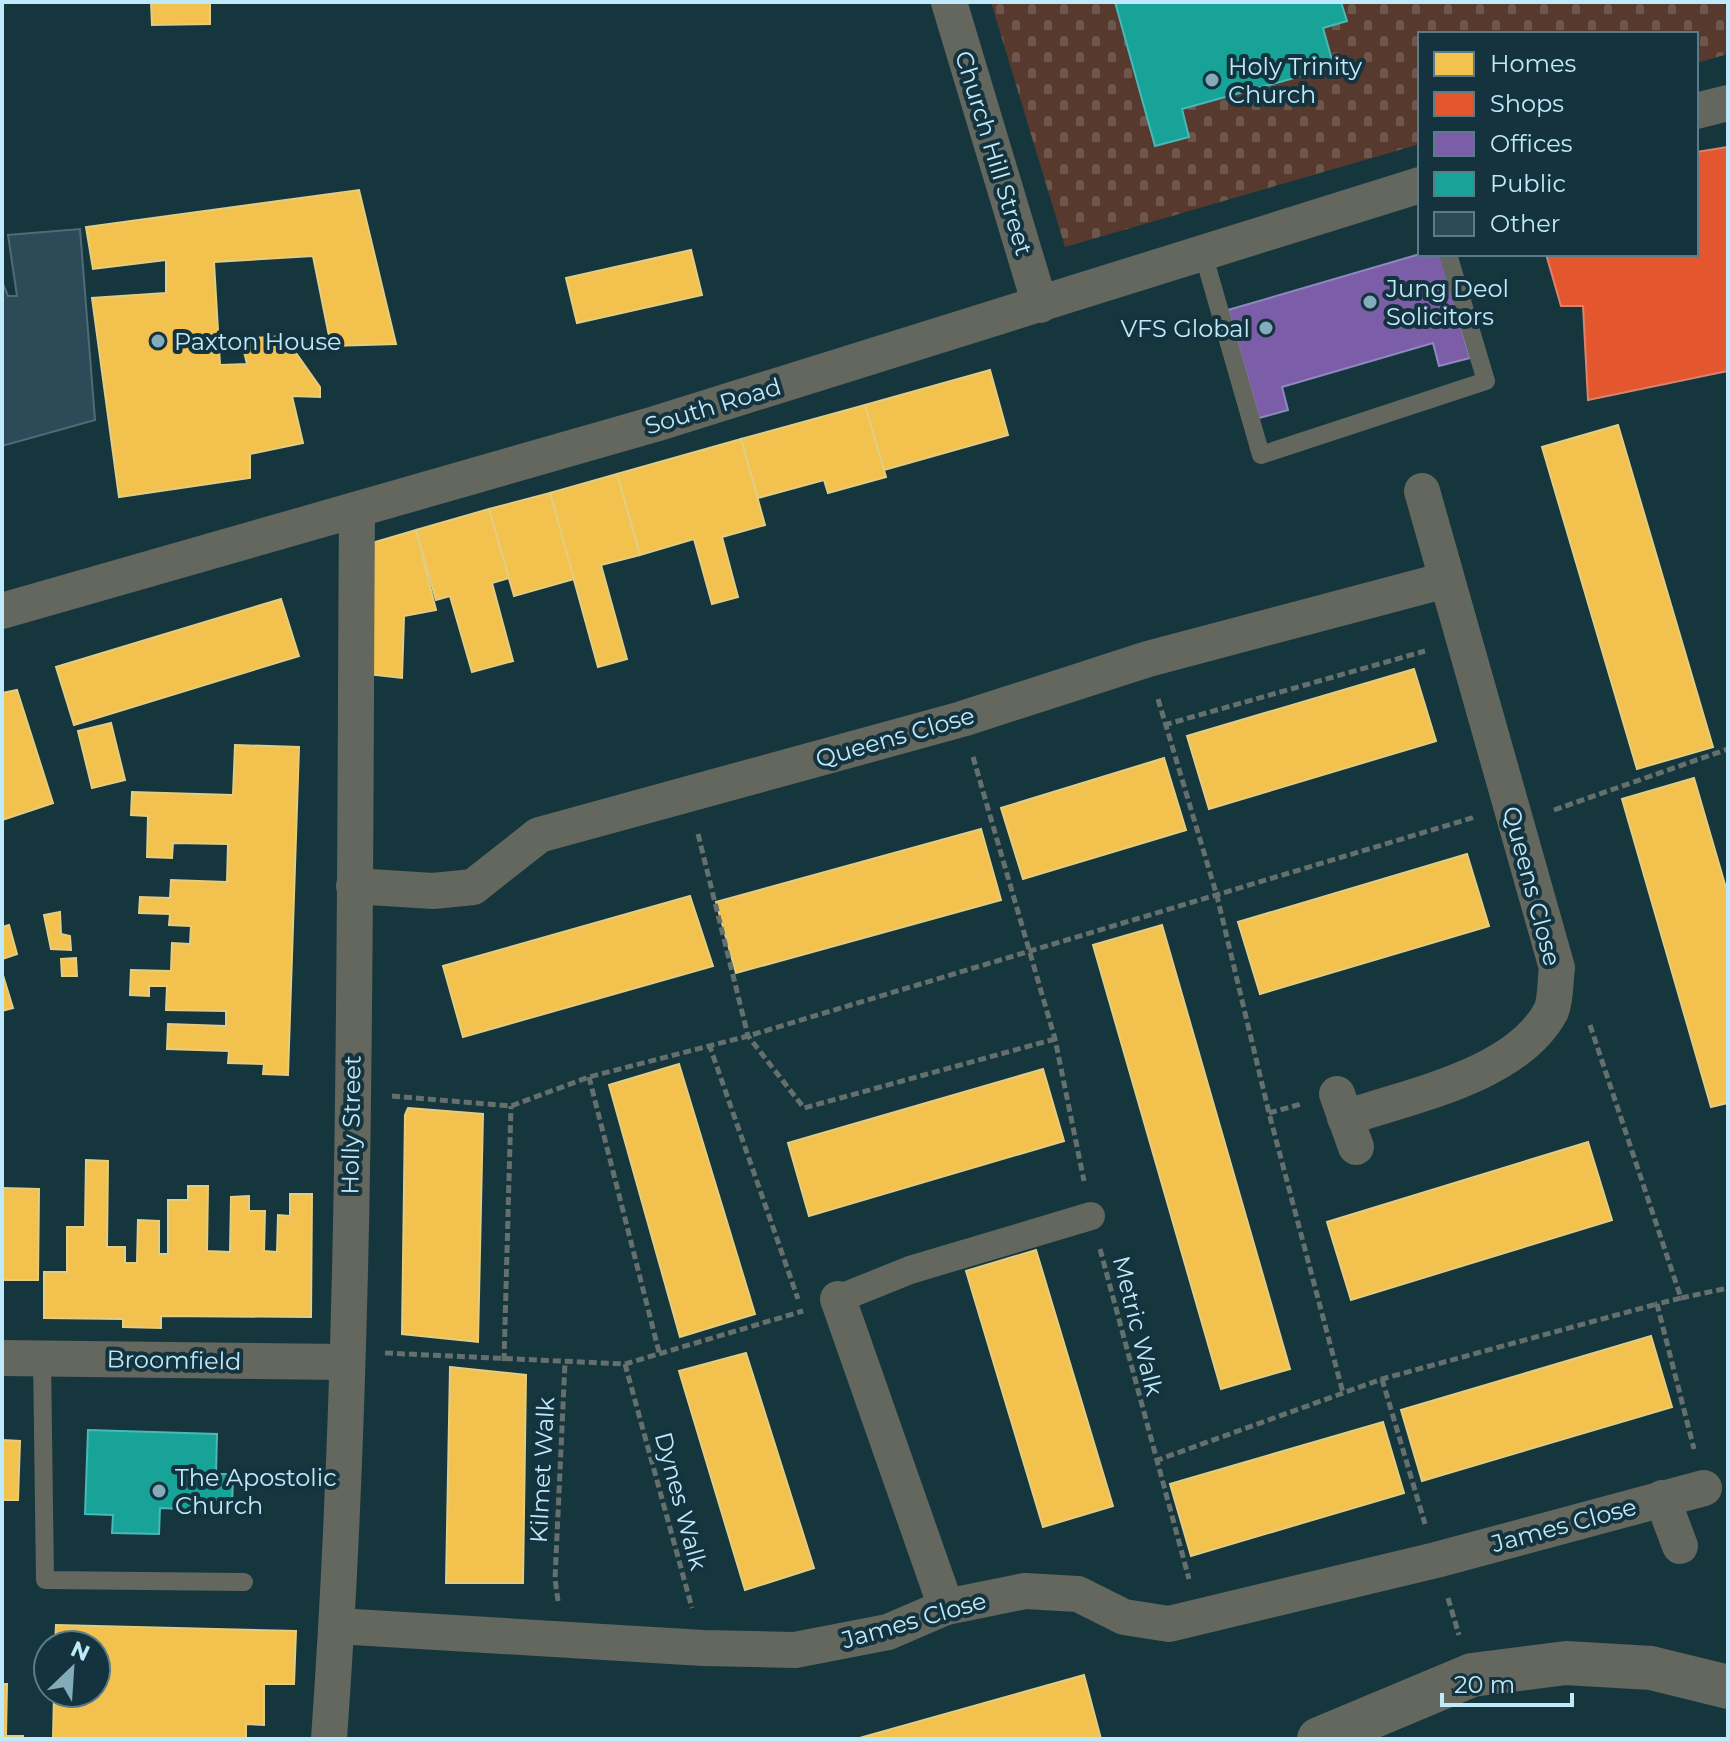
<svg xmlns="http://www.w3.org/2000/svg" width="1730" height="1741" font-family="Montserrat,sans-serif">
  <defs>
    <pattern id="cemetery-stones" width="16" height="16" patternUnits="userSpaceOnUse" patternTransform="scale(2)"><rect width="16" height="16" fill="#57392d"/><path d="M2 7V4a2 2 0 0 1 4 0v3zM10 15v-3a2 2 0 0 1 4 0v3z" fill="#6d564c"/></pattern>
  </defs>
  <rect width="100%" height="100%" fill="#16363e"/>
  <polygon fill="url(#cemetery-stones)" points="991,2 1724,2 1728,16 1728,54 1696,63 1696,34 1420,34 1420,144 1065,247"/>
  <g fill="#f2c14e" stroke="#e2cd82" stroke-width="2">
    <polygon points="151,2 210,2 210,24 152,25"/>
    <polygon points="359,190 396,344 331,346 313,256 214,262 220,365 247,364 241,339 284,336 320,387 320,397 292,396 303,443 250,454 250,478 119,497 92,298 166,293 166,260 93,269 86,227"/>
    <polygon points="691,250 702,295 577,323 566,278"/>
    <polygon points="990,370 1008,435 884,470 865,405"/>
    <polygon points="865,405 886,477 828,493 824,480 758,498 741,439"/>
    <polygon points="1618,425 1713,747 1637,769 1542,447"/>
    <polygon points="741,439 765,525 722,537 738,597 712,604 694,539 640,555 617,474"/>
    <polygon points="617,474 640,555 601,565 627,659 598,667 550,493"/>
    <polygon points="550,493 574,579 514,596 489,509"/>
    <polygon points="489,509 509,578 492,583 513,661 472,672 450,596 436,600 416,530"/>
    <polygon points="416,530 436,610 404,616 402,678 368,674 365,545"/>
    <polygon points="281,599 299,656 74,725 56,667"/>
    <polygon points="1414,669 1436,741 1209,809 1187,736"/>
    <polygon points="17,690 53,803 2,820 2,693"/>
    <polygon points="111,723 125,780 92,788 78,731"/>
    <polygon points="235,745 299,747 288,1075 263,1074 264,1064 228,1063 229,1051 167,1049 168,1024 226,1026 226,1011 166,1010 167,986 149,986 149,996 130,995 131,970 171,971 172,943 190,944 191,926 169,925 170,914 139,913 140,897 170,898 171,880 227,882 228,844 173,843 172,858 147,857 148,816 131,815 132,792 233,795"/>
    <polygon points="1164,758 1186,830 1023,879 1001,808"/>
    <polygon points="1694,778 1728,895 1728,1103 1711,1107 1622,799"/>
    <polygon points="981,829 1001,900 736,973 716,902"/>
    <polygon points="1467,854 1489,926 1260,994 1238,922"/>
    <polygon points="690,896 713,966 463,1037 443,966"/>
    <polygon points="60,912 61,934 70,936 71,950 51,949 44,915"/>
    <polygon points="9,925 17,954 2,959 2,927"/>
    <polygon points="1162,925 1290,1369 1221,1389 1093,945"/>
    <polygon points="76,958 77,976 62,976 61,959"/>
    <polygon points="2,972 13,1008 2,1011"/>
    <polygon points="679,1064 755,1314 680,1337 609,1085"/>
    <polygon points="1043,1069 1064,1141 809,1216 788,1143"/>
    <polygon points="408,1108 483,1114 478,1342 402,1334 405,1115"/>
    <polygon points="1588,1142 1612,1220 1351,1300 1327,1222"/>
    <polygon points="86,1160 108,1161 107,1247 125,1247 125,1263 137,1263 138,1220 159,1221 159,1254 168,1254 168,1200 188,1200 188,1186 208,1186 207,1251 230,1252 231,1197 249,1196 249,1211 265,1211 264,1251 277,1252 278,1215 290,1216 290,1194 312,1194 311,1317 161,1316 161,1328 123,1327 123,1319 44,1318 44,1272 67,1272 67,1227 85,1227"/>
    <polygon points="2,1188 39,1189 38,1280 2,1280"/>
    <polygon points="1036,1250 1113,1506 1043,1527 966,1271"/>
    <polygon points="1651,1336 1672,1407 1422,1481 1401,1410"/>
    <polygon points="746,1353 814,1568 745,1590 679,1371"/>
    <polygon points="450,1367 526,1375 523,1583 446,1583"/>
    <polygon points="1383,1422 1404,1493 1191,1556 1170,1484"/>
    <polygon points="2,1440 20,1441 18,1500 2,1500"/>
    <polygon points="56,1625 296,1631 294,1684 264,1684 264,1725 246,1724 246,1739 53,1739 54,1693 96,1693 96,1645 55,1645"/>
    <polygon points="1084,1675 1101,1739 856,1739"/>
    <polygon points="2,1684 7,1684 6,1736 23,1736 23,1739 2,1739"/>
  </g>
  <polygon fill="#e4572e" stroke="#d9836c" stroke-width="2" points="1728,147 1728,371 1588,400 1583,306 1561,306 1546,254 1696,254 1696,152"/>
  <polygon fill="#7b5ea7" stroke="#8f88c0" stroke-width="2" points="1420,254 1440,254 1470,358 1439,366 1433,343 1282,387 1288,410 1259,418 1228,310"/>
  <g fill="#17a398" stroke="#49b8b6" stroke-width="2">
    <polygon points="1115,2 1341,2 1347,21 1323,28 1334,67 1182,109 1189,137 1155,146"/>
    <polygon points="88,1430 217,1434 216,1474 233,1474 232,1511 160,1508 159,1534 112,1533 113,1515 85,1514"/>
  </g>
  <polygon fill="#2c4a57" stroke="#506b78" stroke-width="2" points="80,229 95,420 2,446 2,281 8,296 17,296 8,235"/>
  <g fill="none" stroke-linecap="round" stroke-linejoin="round">
    <g stroke="#65706d" stroke-width="5" stroke-dasharray="8 4" stroke-linecap="butt">
      <polyline points="1158,699 1217,896 1269,1113 1343,1393"/>
      <polyline points="1164,725 1425,651"/>
      <polyline points="973,757 1055,1039 1084,1181"/>
      <polyline points="1554,810 1728,749"/>
      <polyline points="698,834 748,1036 804,1108 1055,1039"/>
      <polyline points="1590,1025 1681,1298 1657,1304 1694,1449"/>
      <polyline points="709,1044 798,1299"/>
      <polyline points="589,1077 660,1356"/>
      <polyline points="392,1096 511,1106 589,1077 748,1036 1475,817"/>
      <polyline points="1269,1113 1301,1104"/>
      <polyline points="1100,1249 1189,1579"/>
      <polyline points="1681,1298 1728,1288"/>
      <polyline points="385,1353 625,1364 803,1311"/>
      <polyline points="504,1361 511,1106"/>
      <polyline points="625,1364 692,1608"/>
      <polyline points="1382,1379 1425,1524"/>
      <polyline points="1155,1461 1382,1379 1657,1304"/>
      <polyline points="1448,1598 1459,1635"/>
      <polyline points="558,1601 555,1579 565,1363"/>
    </g>
    <g stroke="#63675e" stroke-width="18">
      <polyline points="1203,253 1261,455 1486,381 1448,254"/>
      <polyline points="42,1358 45,1580 244,1582"/>
    </g>
    <polyline stroke="#63675e" stroke-width="28" points="838,1299 910,1270 1091,1216"/>
    <g stroke="#63675e" stroke-width="36">
      <polyline points="949,2 1040,305"/>
      <polyline points="1696,111 1728,103"/>
      <polyline points="2,611 655,424 1420,185"/>
      <polyline points="354,886 433,891 473,887 539,835 962,719 1148,659 1446,580"/>
      <polyline points="1337,1094 1356,1147"/>
      <path d="M1345,1118C1409,1096 1517,1076 1551,1011C1556,1000 1555,981 1557,968L1422,491"/>
      <polyline points="838,1299 946,1607"/>
      <polyline points="2,1358 346,1362"/>
      <polyline points="1662,1498 1680,1546"/>
      <polyline points="337,1626 703,1648 795,1650 888,1632 946,1607 1025,1591 1078,1594 1124,1617 1169,1624 1436,1560 1704,1488"/>
      <path d="M329,1739C358,1331 354,920 357,511"/>
    </g>
    <polyline stroke="#63675e" stroke-width="44" points="1319,1739 1472,1675 1566,1663 1651,1668 1728,1687"/>
  </g>
  <g fill="#83abb9" stroke="#14333e" stroke-width="3">
    <circle cx="1212" cy="80" r="8"/>
    <circle cx="1370" cy="302" r="8"/>
    <circle cx="1266" cy="328" r="8"/>
    <circle cx="158" cy="341" r="8"/>
    <circle cx="159" cy="1491" r="8"/>
  </g>
  <g text-anchor="middle" dominant-baseline="central" stroke-width="8" stroke-linejoin="round" paint-order="stroke">
    <g font-size="24" fill="#beeafb" stroke="#14333e" text-anchor="start">
      <text x="1228" y="66">Holy Trinity<tspan x="1228" dy="28">Church</tspan></text>
      <text x="1386" y="288">Jung Deol<tspan x="1386" dy="28">Solicitors</tspan></text>
      <text x="1250" y="328" text-anchor="end">VFS Global</text>
      <text x="174" y="341">Paxton House</text>
      <text x="175" y="1477">The Apostolic<tspan x="175" dy="28">Church</tspan></text>
    </g>
    <g font-size="24" fill="#beeafb" stroke="#14333e">
      <text transform="translate(994 153) rotate(73)">Church Hill Street</text>
      <text transform="translate(713 406) rotate(-17)">South Road</text>
      <text transform="translate(895 737) rotate(-16)">Queens Close</text>
      <text transform="translate(1532 886) rotate(75)">Queens Close</text>
      <text transform="translate(351 1125) rotate(-89)">Holly Street</text>
      <text transform="translate(1138 1326) rotate(76)">Metric Walk</text>
      <text transform="translate(174 1360) rotate(1)">Broomfield</text>
      <text transform="translate(542 1470) rotate(-87)">Kilmet Walk</text>
      <text transform="translate(681 1501) rotate(75)">Dynes Walk</text>
      <text transform="translate(1564 1525) rotate(-15)">James Close</text>
      <text transform="translate(914 1620) rotate(-16)">James Close</text>
    </g>
  </g>
  <rect width="1730" height="1741" fill="none" stroke="#beeafb" stroke-width="8"/>
  <rect x="1418" y="32" width="280" height="224" fill="#14333e" stroke="#587c8a" stroke-width="2"/>
  <rect x="1434" y="52" width="40" height="24" fill="#f2c14e" stroke="#587c8a" stroke-width="2"/>
  <text x="1490" y="72" font-size="24" fill="#beeafb">Homes</text>
  <rect x="1434" y="92" width="40" height="24" fill="#e4572e" stroke="#587c8a" stroke-width="2"/>
  <text x="1490" y="112" font-size="24" fill="#beeafb">Shops</text>
  <rect x="1434" y="132" width="40" height="24" fill="#7b5ea7" stroke="#587c8a" stroke-width="2"/>
  <text x="1490" y="152" font-size="24" fill="#beeafb">Offices</text>
  <rect x="1434" y="172" width="40" height="24" fill="#17a398" stroke="#587c8a" stroke-width="2"/>
  <text x="1490" y="192" font-size="24" fill="#beeafb">Public</text>
  <rect x="1434" y="212" width="40" height="24" fill="#2c4a57" stroke="#587c8a" stroke-width="2"/>
  <text x="1490" y="232" font-size="24" fill="#beeafb">Other</text>
  <g transform="translate(72 1669) rotate(25)"><circle r="38" fill="#14333e" stroke="#587c8a" stroke-width="2"/>
  <path d="M0-6L14 30L0 20L-14 30Z" fill="#83abb9"/>
  <text y="-12" font-size="22" font-weight="bold" text-anchor="middle" fill="#beeafb">N</text>
  </g>
  <path d="M1442 1693v12h130v-12" fill="none" stroke="#beeafb" stroke-width="4"/>
  <text x="1454" y="1693" font-size="24" fill="#beeafb" stroke="#14333e" stroke-width="6" paint-order="stroke">20 m</text>
</svg>
